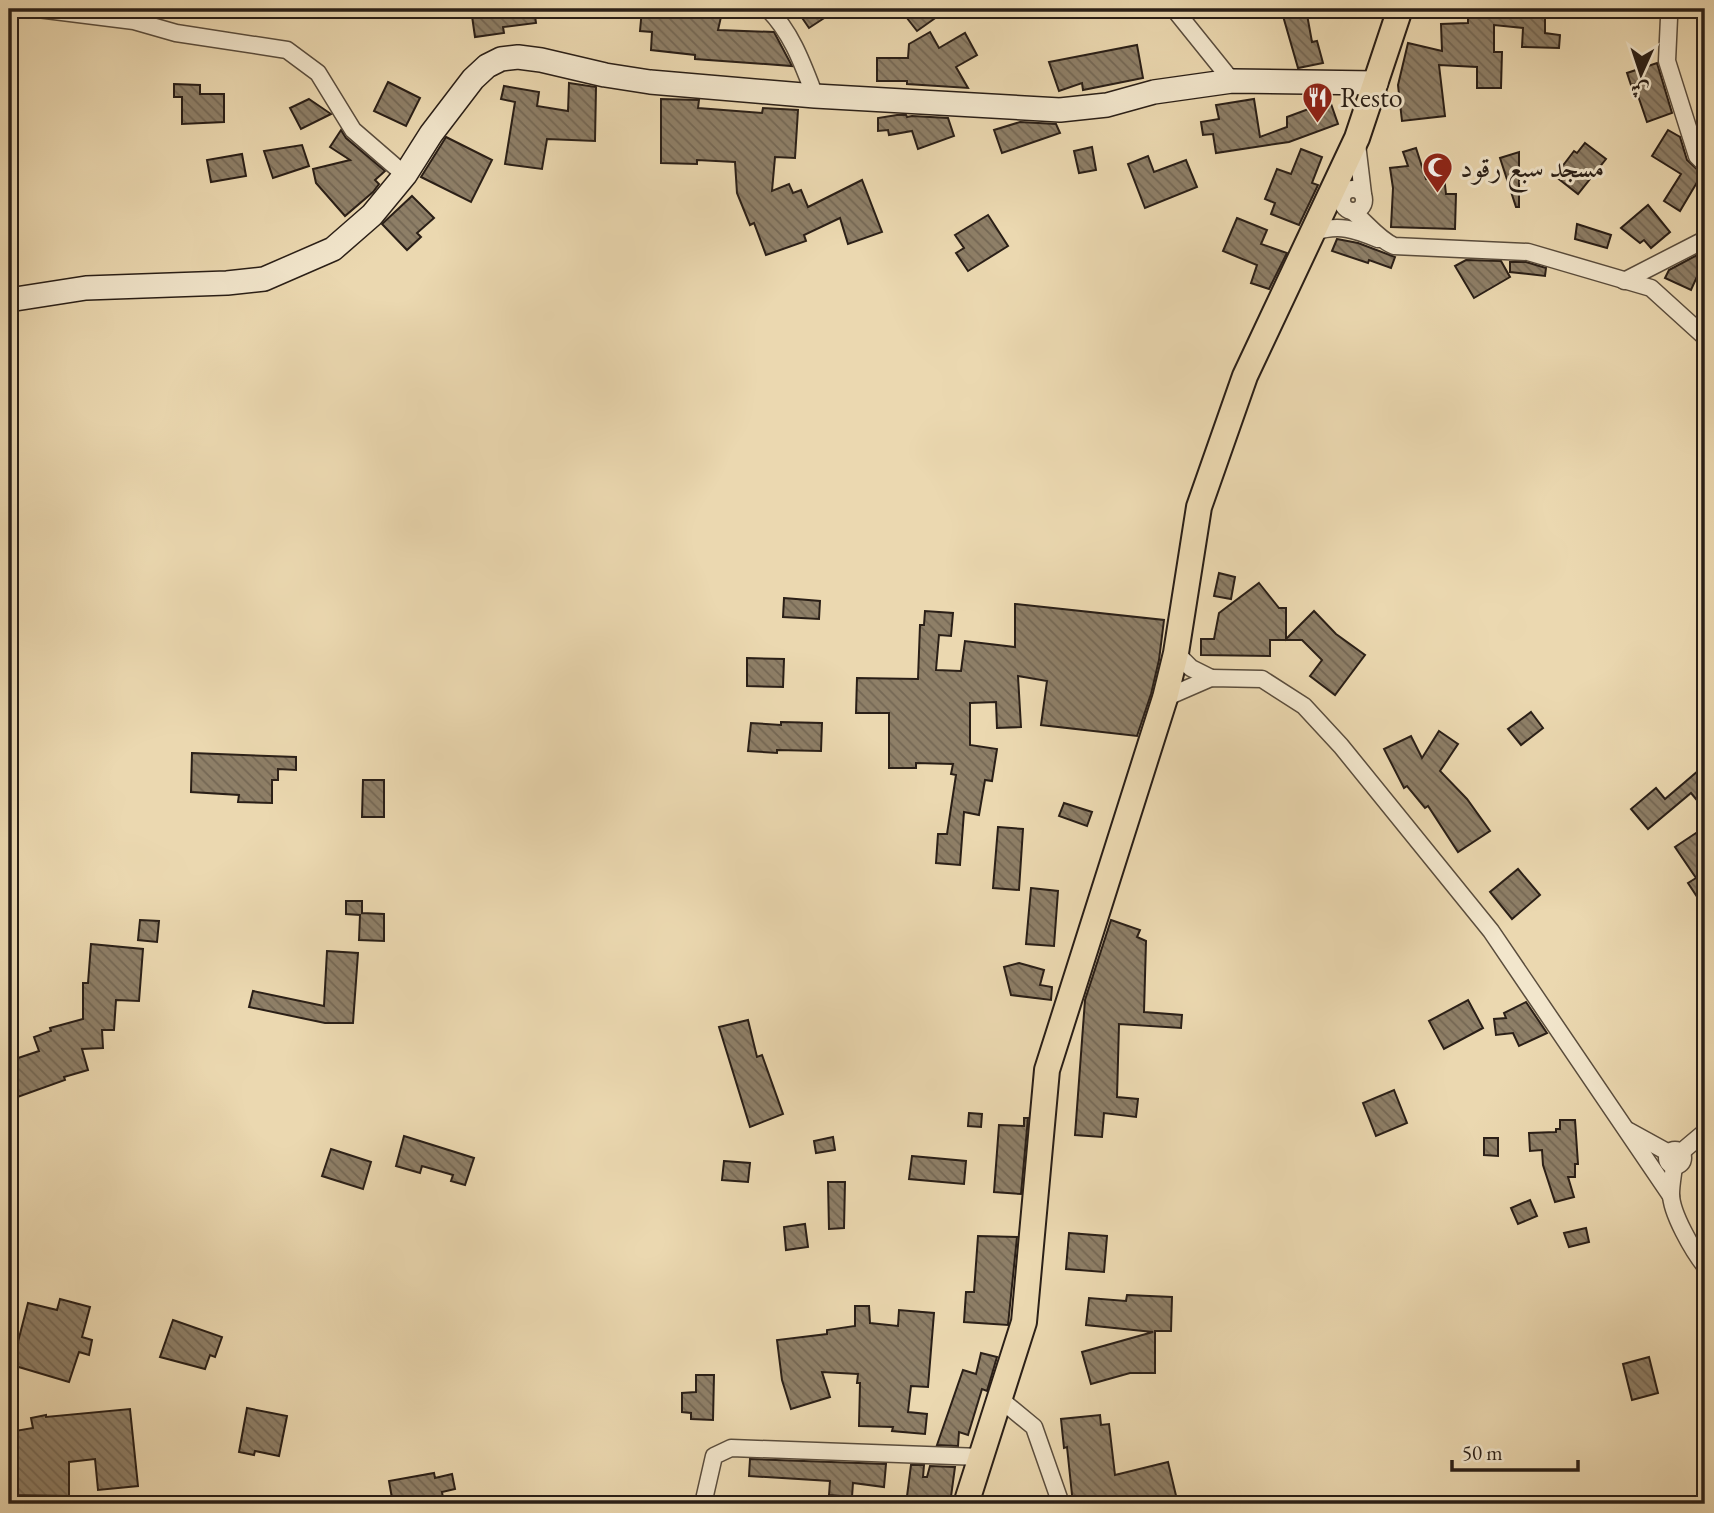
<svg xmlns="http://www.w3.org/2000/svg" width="1714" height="1513" font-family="'EB Garamond',Amiri,serif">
  <defs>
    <pattern id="building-back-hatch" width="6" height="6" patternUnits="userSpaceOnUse" patternTransform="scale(1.75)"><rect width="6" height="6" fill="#8e7f67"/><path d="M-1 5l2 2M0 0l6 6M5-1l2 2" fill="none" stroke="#746754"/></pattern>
  </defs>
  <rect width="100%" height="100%" fill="#ebd8b0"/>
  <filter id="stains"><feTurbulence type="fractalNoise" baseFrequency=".00286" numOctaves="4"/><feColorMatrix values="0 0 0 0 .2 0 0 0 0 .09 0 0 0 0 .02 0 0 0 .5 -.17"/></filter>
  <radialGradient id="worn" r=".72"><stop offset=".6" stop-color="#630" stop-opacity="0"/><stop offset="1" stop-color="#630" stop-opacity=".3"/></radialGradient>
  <g fill="url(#building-back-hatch)" stroke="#2a1f17" stroke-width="2">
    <polygon points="471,9 534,9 536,23 503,27 504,33 475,37"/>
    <polygon points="642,9 721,17 718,30 774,32 792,66 695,59 695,55 651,50 652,32 640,31"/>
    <polygon points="796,9 838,9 809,28"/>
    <polygon points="900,9 948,9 917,31"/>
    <polygon points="1281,9 1306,9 1312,42 1317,41 1323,63 1298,68"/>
    <polygon points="1468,9 1545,9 1545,33 1560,35 1559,48 1522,47 1523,28 1494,25 1494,52 1502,52 1501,88 1477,88 1477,67 1439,65 1445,116 1402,121 1398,85 1408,43 1442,51 1441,24 1468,23"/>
    <polygon points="930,32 939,48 965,33 977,55 956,67 968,88 907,84 907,81 877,81 877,58 908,58 909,44"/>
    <polygon points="1137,45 1143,78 1083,90 1082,83 1059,91 1049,62"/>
    <polygon points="1657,63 1672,113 1647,122 1634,84 1631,85 1627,73"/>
    <polygon points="388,82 420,98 406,126 374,111"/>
    <polygon points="569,83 596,87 595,141 547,139 542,169 505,164 515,102 501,99 504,86 539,92 537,106 568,111"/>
    <polygon points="174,84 200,85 200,94 224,94 224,122 182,124 182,97 174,97"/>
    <polygon points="309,99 331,114 301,129 290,108"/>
    <polygon points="661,99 699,100 698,108 762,113 763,108 798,110 795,158 775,157 772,191 789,184 793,193 801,190 808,207 862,180 882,232 848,244 840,218 804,235 806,241 766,255 754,223 750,225 737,193 735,162 697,160 697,164 661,163"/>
    <polygon points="1254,99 1260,137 1287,127 1287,117 1330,101 1338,124 1289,142 1216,153 1213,134 1203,135 1201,122 1219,119 1216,105"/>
    <polygon points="897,115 906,115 907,117 912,116 948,118 954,136 918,149 912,131 889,135 888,130 878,131 878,118"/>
    <polygon points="1020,122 1056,124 1060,133 1002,153 994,130"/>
    <polygon points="341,130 346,138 385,171 375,180 379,184 373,192 345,216 316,183 313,169 350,160 330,147"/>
    <polygon points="1668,130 1680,137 1687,160 1702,174 1680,211 1664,201 1681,174 1652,156"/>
    <polygon points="446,137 492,160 471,202 421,177"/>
    <polygon points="1585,143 1606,159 1578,194 1555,176 1574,151 1577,153"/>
    <polygon points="302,145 309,166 273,178 264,151"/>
    <polygon points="1092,147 1096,170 1079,173 1074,151"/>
    <polygon points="1416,148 1426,179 1444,176 1446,194 1456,194 1455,229 1391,227 1393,188 1390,168 1408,166 1403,152"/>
    <polygon points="1301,149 1322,157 1312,183 1318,185 1299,225 1271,214 1275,203 1265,199 1277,169 1291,174"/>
    <polygon points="1519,152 1519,207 1516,207 1500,158"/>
    <polygon points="242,154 246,176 211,182 207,160"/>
    <polygon points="1148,156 1154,172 1186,160 1197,187 1145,208 1128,164"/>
    <polygon points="412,196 434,218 417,233 421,237 407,250 382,224"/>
    <polygon points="1648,205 1670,232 1651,248 1644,240 1640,243 1621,228"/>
    <polygon points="988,215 1008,246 968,271 956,253 964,248 955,235"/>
    <polygon points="1237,218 1267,230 1261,244 1287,253 1269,289 1251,283 1257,265 1223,251"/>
    <polygon points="1577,224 1611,235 1607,248 1575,239"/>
    <polygon points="1337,239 1358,243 1395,257 1391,268 1369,260 1368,263 1332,251"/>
    <polygon points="1697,255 1705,259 1691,290 1665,278 1669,270"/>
    <polygon points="1466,260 1501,261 1510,277 1474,298 1455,266"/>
    <polygon points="1510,262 1526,262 1546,268 1545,276 1510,272"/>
    <polygon points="1219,573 1235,577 1231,599 1214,596"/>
    <polygon points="1259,583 1279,608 1286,608 1286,639 1314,611 1336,634 1365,655 1335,695 1310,676 1322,660 1302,640 1270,640 1270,656 1201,655 1201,639 1214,639 1219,613"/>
    <polygon points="784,598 820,601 819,619 783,617"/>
    <polygon points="1015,604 1164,620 1159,660 1151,694 1137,736 1041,725 1047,681 1018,676 1021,727 997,728 996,702 970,703 970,745 997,749 992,781 985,780 979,815 964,812 960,865 936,863 938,834 947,834 956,775 951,774 953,764 916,763 916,768 889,768 889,713 856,713 857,678 918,679 920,625 924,625 925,611 953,613 951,636 939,635 936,670 961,671 965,641 1015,647"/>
    <polygon points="747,658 784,659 783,687 747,686"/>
    <polygon points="1531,712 1543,728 1521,745 1508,729"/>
    <polygon points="781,722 822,723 821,751 777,750 777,753 748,751 751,723 781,725"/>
    <polygon points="1439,731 1458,744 1440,771 1467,799 1490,831 1458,852 1428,806 1425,808 1407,786 1404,788 1384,749 1411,736 1422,758"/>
    <polygon points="192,753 296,757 296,770 278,769 278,780 272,780 272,803 238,802 239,795 191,792"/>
    <polygon points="1705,765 1705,810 1691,793 1648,829 1631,809 1656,788 1665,799"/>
    <polygon points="363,780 384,780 384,817 362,817"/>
    <polygon points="1064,803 1092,812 1087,826 1059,816"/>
    <polygon points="998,827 1023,829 1019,890 993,888"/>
    <polygon points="1705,827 1705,909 1688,883 1696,878 1675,847"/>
    <polygon points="1518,869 1540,895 1512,919 1490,892"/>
    <polygon points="1031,888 1058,891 1054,946 1026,944"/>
    <polygon points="346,901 362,901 362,913 384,914 384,941 359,940 360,915 346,914"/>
    <polygon points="140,920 159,921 157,942 138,940"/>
    <polygon points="1111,920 1140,930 1137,937 1146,941 1144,1012 1182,1015 1181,1028 1119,1024 1117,1097 1138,1099 1136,1117 1104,1113 1102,1137 1075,1135 1085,1000"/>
    <polygon points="91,944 143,949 139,1001 116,1000 114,1030 102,1030 103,1048 82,1049 88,1070 64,1077 65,1080 9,1100 9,1061 39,1051 34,1037 51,1031 50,1028 83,1019 83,983 88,983"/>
    <polygon points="327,951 358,953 353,1023 325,1023 249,1007 253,991 324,1006"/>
    <polygon points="1019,963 1044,970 1040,985 1052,987 1051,1000 1011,995 1004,967"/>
    <polygon points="1468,1000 1483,1028 1444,1049 1429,1021"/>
    <polygon points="1526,1002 1547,1033 1519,1046 1513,1033 1496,1035 1494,1019 1506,1018 1504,1013"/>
    <polygon points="748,1020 757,1057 762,1055 783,1114 750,1127 719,1027"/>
    <polygon points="1394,1090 1407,1123 1376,1136 1363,1103"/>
    <polygon points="969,1113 982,1114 981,1127 968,1126"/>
    <polygon points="1024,1118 1028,1118 1021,1194 994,1192 999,1125 1024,1126"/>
    <polygon points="1560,1120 1575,1120 1578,1164 1575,1164 1575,1177 1568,1177 1574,1197 1555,1202 1543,1165 1542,1150 1530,1151 1529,1133 1556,1132 1556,1129 1560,1129"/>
    <polygon points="404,1136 474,1158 465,1185 451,1181 453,1175 422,1166 420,1173 396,1166"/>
    <polygon points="833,1137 835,1150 816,1153 814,1141"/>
    <polygon points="1484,1138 1498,1138 1498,1156 1484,1155"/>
    <polygon points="331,1149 371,1162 363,1189 322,1176"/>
    <polygon points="912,1156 966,1161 964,1184 909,1179"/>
    <polygon points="724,1161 750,1163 748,1182 722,1180"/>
    <polygon points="828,1182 845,1182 844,1228 829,1229"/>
    <polygon points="1530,1200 1537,1216 1518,1224 1511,1208"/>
    <polygon points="805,1224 808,1247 786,1250 784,1227"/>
    <polygon points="1586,1228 1589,1242 1569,1247 1564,1233"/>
    <polygon points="1069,1233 1107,1236 1104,1272 1066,1269"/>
    <polygon points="978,1236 1017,1237 1008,1325 964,1322 966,1292 974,1292"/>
    <polygon points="1127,1295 1172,1297 1171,1331 1155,1331 1155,1373 1130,1373 1091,1384 1082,1352 1153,1332 1086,1325 1089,1298 1126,1301"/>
    <polygon points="60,1299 90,1307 82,1337 92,1340 89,1355 79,1352 69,1382 12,1365 28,1303 57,1310"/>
    <polygon points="855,1306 869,1306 870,1323 898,1326 899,1310 934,1313 928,1387 911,1386 908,1412 927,1414 925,1434 892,1431 893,1427 859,1426 860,1383 857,1383 858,1374 822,1372 830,1397 791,1409 782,1380 777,1340 827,1334 827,1330 855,1326"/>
    <polygon points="173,1320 222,1337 215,1357 210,1355 205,1369 160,1357"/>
    <polygon points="981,1353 997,1357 987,1391 982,1389 968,1435 959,1432 958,1446 937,1445 963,1370 976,1374"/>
    <polygon points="1649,1357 1658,1393 1632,1400 1623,1364"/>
    <polygon points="696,1375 714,1375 713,1420 691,1419 691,1413 682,1412 682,1393 696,1392"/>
    <polygon points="247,1408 287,1416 279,1456 255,1451 254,1455 239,1452"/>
    <polygon points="130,1409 138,1486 98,1490 95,1459 69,1462 69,1496 9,1495 9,1432 33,1428 31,1418 46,1415 46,1417"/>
    <polygon points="1100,1415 1101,1425 1109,1424 1115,1475 1168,1462 1178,1504 1164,1504 1163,1499 1140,1504 1073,1504 1067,1447 1064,1448 1061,1419"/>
    <polygon points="750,1459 886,1464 884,1487 853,1483 852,1497 829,1495 830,1481 749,1476"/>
    <polygon points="911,1465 924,1465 923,1477 927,1477 930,1466 955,1467 950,1504 906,1504"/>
    <polygon points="434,1473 435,1478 452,1474 455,1489 442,1492 444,1504 418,1504 417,1500 393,1504 389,1481"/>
  </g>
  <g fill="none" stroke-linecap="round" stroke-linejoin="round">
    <defs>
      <g id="street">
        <polyline points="38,9 134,21 176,33 287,50 318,73 353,130 405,175"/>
        <path d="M768,9C792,33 803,65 815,96"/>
        <polyline points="1174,9 1232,81"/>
        <polyline points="1666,9 1669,18 1667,61 1697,156 1705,164"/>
        <polyline points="1357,144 1363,194"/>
        <circle cx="1353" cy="200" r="11"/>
        <path d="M1352,211C1366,222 1378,239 1394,246L1528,252L1651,288L1705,337"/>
        <path d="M1314,232C1339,224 1354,229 1378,239"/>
        <polyline points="1624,281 1700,242 1705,243"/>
        <polyline points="1176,653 1191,668 1211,678"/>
        <polyline points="1165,698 1211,678 1262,679 1304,706 1341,746 1491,931 1671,1196"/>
        <polyline points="1629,1131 1669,1153"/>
        <circle cx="1675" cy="1158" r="8"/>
        <polyline points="1680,1153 1705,1132"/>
        <path d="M1674,1166C1673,1175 1671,1185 1671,1194C1671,1213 1693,1251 1705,1266"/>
        <polyline points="1000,1399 1034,1427 1061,1504"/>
        <polyline points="703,1504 714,1456 731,1448 981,1457"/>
      </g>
      <polyline id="secondary" points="9,300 86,288 227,283 264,279 333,249 372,215 405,175 431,134 473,79 487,66 501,59 518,57 541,60 605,75 650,82 815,96 1060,110 1107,105 1154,92 1232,81 1376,83"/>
      <polyline id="primary" points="966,1504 1024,1322 1047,1070 1165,698 1176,653 1199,507 1245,376 1357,138 1400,9"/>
    </defs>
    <use href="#street" stroke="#5a4d3d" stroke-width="19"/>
    <use href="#secondary" stroke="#2a1f17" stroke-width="26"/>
    <use href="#primary" stroke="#2a1f17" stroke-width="28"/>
    <use href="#street" stroke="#f2e6cc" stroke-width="16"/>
    <use href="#secondary" stroke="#f2e6cc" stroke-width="23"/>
    <use href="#primary" stroke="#ebd8b0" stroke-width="24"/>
  </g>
  <defs>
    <symbol id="restaurant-pin" viewBox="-11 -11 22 30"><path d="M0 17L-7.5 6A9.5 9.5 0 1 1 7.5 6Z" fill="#8f2418" stroke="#f2e6cc"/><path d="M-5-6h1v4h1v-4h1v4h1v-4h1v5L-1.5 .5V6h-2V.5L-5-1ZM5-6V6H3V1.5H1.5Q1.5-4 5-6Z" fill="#fff"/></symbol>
    <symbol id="mosque-pin" viewBox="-11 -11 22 30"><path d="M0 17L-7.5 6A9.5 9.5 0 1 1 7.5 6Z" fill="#8f2418" stroke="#f2e6cc"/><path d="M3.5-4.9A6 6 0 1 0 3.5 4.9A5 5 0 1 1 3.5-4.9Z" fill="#fff"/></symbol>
  </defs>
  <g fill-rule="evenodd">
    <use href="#restaurant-pin" x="1300" y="80" width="35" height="47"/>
    <use href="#mosque-pin" x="1420" y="150" width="35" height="47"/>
  </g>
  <g text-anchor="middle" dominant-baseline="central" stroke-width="6" stroke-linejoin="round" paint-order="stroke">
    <g font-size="28" fill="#2a1f17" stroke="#f2e6cc" text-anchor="start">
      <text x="1340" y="97">Resto</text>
      <text x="1460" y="167">مسجد سبع رقود</text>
    </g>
  </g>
  <rect width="1714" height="1513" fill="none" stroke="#ebd8b0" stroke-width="35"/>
  <rect x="10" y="10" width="1693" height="1492" fill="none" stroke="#2a1f17" stroke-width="3.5"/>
  <rect x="18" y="18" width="1679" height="1478" fill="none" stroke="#2a1f17" stroke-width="2"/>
  <g transform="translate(1641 74) rotate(183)" stroke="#f2e6cc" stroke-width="5" paint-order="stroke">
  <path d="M0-5L12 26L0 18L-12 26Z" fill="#2a1f17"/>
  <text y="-10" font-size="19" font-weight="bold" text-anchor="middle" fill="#2a1f17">ش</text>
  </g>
  <path d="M1452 1460v10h126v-10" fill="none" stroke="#2a1f17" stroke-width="3.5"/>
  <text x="1462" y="1460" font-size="21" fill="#2a1f17" stroke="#f2e6cc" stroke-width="5" paint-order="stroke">50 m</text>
  <rect width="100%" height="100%" filter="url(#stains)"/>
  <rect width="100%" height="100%" fill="url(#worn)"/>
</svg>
